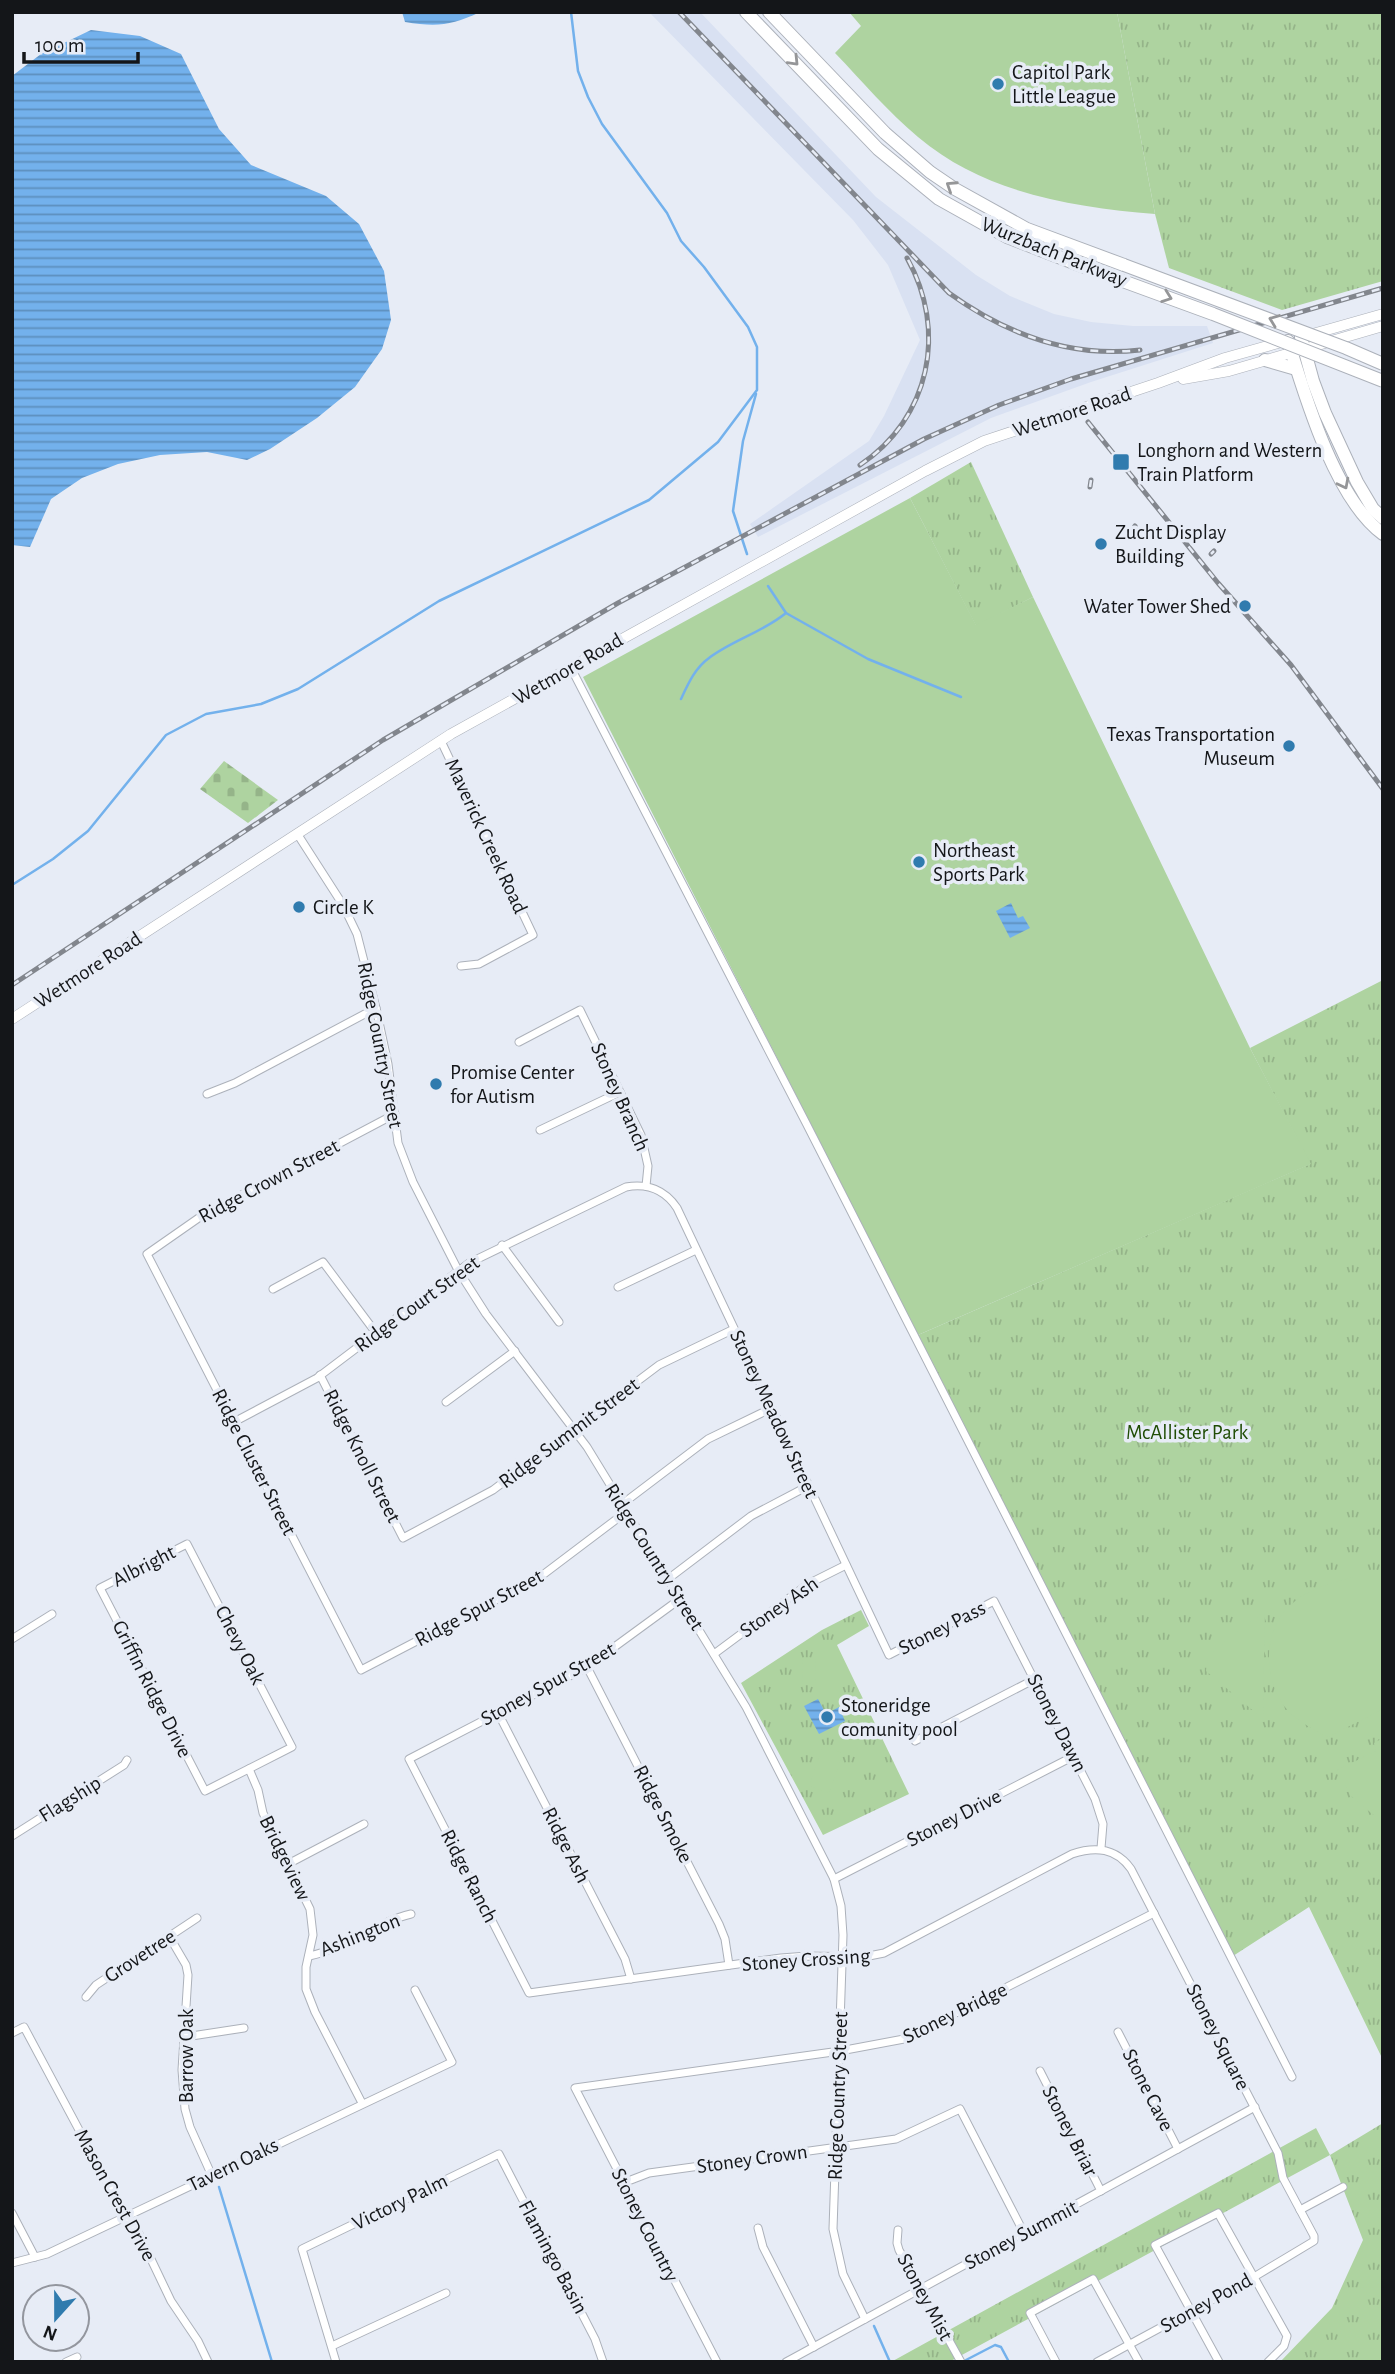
<svg xmlns="http://www.w3.org/2000/svg" width="1395" height="2374" font-family="'Alegreya Sans',sans-serif">
  <defs>
    <pattern id="grass-tufts" width="24" height="20" patternUnits="userSpaceOnUse" patternTransform="scale(1.75)"><rect width="24" height="20" fill="#aed3a0"/><path d="M3 7l-1-3M5 7V3M7 7l1-3M15 17l-1-3M17 17v-4M19 17l1-3" fill="none" stroke="#95b489"/></pattern>
    <pattern id="cemetery-stones" width="16" height="16" patternUnits="userSpaceOnUse" patternTransform="scale(1.75)"><rect width="16" height="16" fill="#aed3a0"/><path d="M2 7V4a2 2 0 0 1 4 0v3zM10 15v-3a2 2 0 0 1 4 0v3z" fill="#95b489"/></pattern>
    <pattern id="water-rules" width="6" height="5" patternUnits="userSpaceOnUse" patternTransform="scale(1.75)"><rect width="6" height="5" fill="#73b1ec"/><path d="M0 2.5h6" fill="none" stroke="#5d8fbe"/></pattern>
  </defs>
  <rect width="100%" height="100%" fill="#e7ecf6"/>
  <polygon fill="#d9e1f2" points="649,12 700,12 876,197 976,275 1010,296 1054,314 1091,322 1133,326 1207,326 1213,343 1091,382 991,418 758,537 750,524 869,441 884,416 920,340 888,265 853,220"/>
  <g fill="url(#grass-tufts)">
    <polygon points="1117,12 1383,12 1383,281 1282,310 1169,268 1155,214"/>
    <polygon points="971,462 1033,597 976,626 910,498"/>
    <polygon points="1383,980 1383,2060 1309,1907 1233,1956 918,1335 1310,1164 1250,1048"/>
    <polygon points="861,1610 869,1626 837,1645 909,1794 823,1835 741,1683 822,1630"/>
    <polygon points="1383,2123 1383,2362 1280,2362 1332,2308 1363,2240 1330,2155 949,2362 891,2362 1316,2128 1330,2155"/>
  </g>
  <polygon fill="url(#cemetery-stones)" points="224,761 278,800 248,823 200,789"/>
  <g fill="#aed3a0">
    <path d="M849,12H1117L1155,214C1072,207 984,193 918,137C888,112 862,81 835,53L861,26Z"/>
    <polygon points="910,498 976,625 1033,597 1250,1048 1311,1164 918,1335 583,677"/>
    <path d="M1354,1577H1377L1383,1589V1709L1328,1737C1312,1729 1295,1720 1284,1706C1262,1675 1263,1627 1294,1602C1310,1588 1334,1582 1354,1577Z"/>
    <polygon points="1265,1611 1263,1719 1206,1671 1208,1655"/>
    <polygon points="803,1658 816,1658 815,1685 802,1685"/>
    <rect x="821" y="1658" width="13" height="28"/>
    <polygon points="1383,1738 1383,1823 1351,1796 1337,1770 1376,1751 1374,1743"/>
    <polygon points="823,1746 843,1753 829,1793 809,1786"/>
  </g>
  <g fill="url(#water-rules)">
    <path d="M402,12H480C451,26 436,27 405,22Z"/>
    <polygon points="91,30 140,36 181,54 219,129 251,165 326,196 359,224 384,271 391,320 382,349 355,387 317,418 270,449 247,460 207,452 160,455 118,464 82,478 51,499 30,547 12,545 12,76 41,54"/>
    <polygon points="1011,903 1018,918 1023,916 1030,928 1010,938 996,911"/>
    <polygon points="818,1699 826,1714 839,1707 845,1721 819,1734 804,1706"/>
  </g>
  <g fill="none" stroke-linecap="round" stroke-linejoin="round">
    <g stroke="#73b1ec" stroke-width="2.5">
      <polyline points="747,554 733,511 743,441 756,394"/>
      <polyline points="768,586 786,613 868,659 961,697"/>
      <path d="M681,699C688,684 695,668 709,658C733,640 763,632 786,613"/>
      <polyline points="12,885 53,859 88,831 166,735 206,714 261,704 298,689 439,601 649,500 718,442 757,390 757,347 748,327 704,267 681,241 667,213 602,124 588,97 578,71 571,12"/>
      <polyline points="219,2187 272,2362"/>
      <polyline points="874,2326 890,2362"/>
      <polyline points="966,2360 995,2345 1001,2347 1009,2362"/>
    </g>
    <defs>
      <g id="minor">
        <polyline points="571,668 806,1123 1292,2077"/>
        <polyline points="441,741 533,935 479,964 461,966"/>
        <polyline points="298,835 343,905 357,934 376,1008 388,1064 398,1143 413,1182 458,1270 486,1314 587,1447 746,1707 834,1879 841,1906 843,1935 833,2229 843,2274 865,2319"/>
        <polyline points="519,1042 580,1010 641,1135 648,1166 646,1186"/>
        <polyline points="207,1094 235,1083 376,1008"/>
        <polyline points="395,1114 200,1217 147,1254 361,1670 540,1577 626,1512"/>
        <polyline points="540,1130 620,1092"/>
        <polyline points="502,1245 559,1322"/>
        <polyline points="618,1287 696,1250"/>
        <polyline points="273,1289 323,1262 376,1333"/>
        <polyline points="320,1375 403,1538 493,1490 659,1365 734,1329"/>
        <polyline points="446,1402 515,1351"/>
        <path d="M234,1422L317,1378L469,1263L626,1187C647,1183 665,1190 677,1208L889,1655L994,1601L1095,1799L1103,1824L1101,1848"/>
        <polyline points="621,1505 708,1439 772,1408"/>
        <polygon points="187,1544 292,1747 205,1791 100,1588"/>
        <polyline points="668,1579 751,1516 808,1486"/>
        <path d="M680,1599L587,1667L409,1759L529,1993L781,1958L807,1956L864,1957L884,1953L1072,1854C1096,1846 1116,1848 1131,1869L1278,2153L1283,2178L1314,2236V2241L1254,2277L1097,2362"/>
        <polyline points="12,1639 52,1614"/>
        <polyline points="714,1654 808,1584 846,1565"/>
        <polyline points="587,1667 719,1924 725,1939 729,1965"/>
        <polyline points="498,1713 625,1959 631,1979"/>
        <polyline points="915,1741 1035,1679"/>
        <polyline points="249,1769 258,1790 263,1813 310,1909 313,1935 306,1967 306,1989 315,2012 362,2103"/>
        <polyline points="12,1836 124,1765 127,1760"/>
        <polyline points="288,1864 364,1824"/>
        <polyline points="834,1879 1074,1756"/>
        <polyline points="169,1936 186,1965 188,1975 182,2070 185,2109 190,2127 212,2176"/>
        <path d="M309,1956C348,1948 376,1922 411,1914"/>
        <polyline points="86,1997 96,1985 197,1918"/>
        <polyline points="1118,2032 1178,2149"/>
        <polyline points="12,2033 24,2027 117,2201 139,2234 171,2301 198,2341 208,2362"/>
        <polyline points="185,2037 244,2028"/>
        <polyline points="1040,2071 1101,2191"/>
        <polyline points="623,2183 649,2173 896,2139 960,2109 1024,2233"/>
        <polyline points="1300,2210 1343,2187"/>
        <polyline points="12,2213 35,2257"/>
        <polyline points="758,2228 763,2247 814,2347"/>
        <polyline points="898,2230 897,2243 899,2250 961,2362"/>
        <polyline points="12,2263 47,2254 452,2062 415,1990"/>
        <polyline points="332,2346 446,2293"/>
        <polyline points="66,2362 77,2357"/>
        <polyline points="336,2362 302,2249 499,2154 595,2339 603,2362"/>
        <polyline points="717,2362 575,2088 840,2051 904,2039 1154,1913"/>
        <polyline points="786,2362 1255,2107"/>
        <polyline points="1056,2362 1030,2313 1093,2279 1139,2362"/>
        <polyline points="1219,2362 1155,2245 1218,2213 1287,2336 1284,2346 1268,2362"/>
      </g>
      <g id="secondary">
        <polyline points="1309,335 1383,314"/>
        <polyline points="1183,379 1229,371 1383,326"/>
        <polyline points="12,1019 451,734 925,471 984,441 1158,383 1225,358 1285,341"/>
      </g>
      <g id="motorway">
        <polyline points="746,12 878,149 939,199 1007,237 1079,265"/>
        <polyline points="769,12 885,133 930,172 955,189 1027,229 1124,265"/>
        <polyline points="1301,337 1313,381 1325,413 1357,482 1373,509 1383,518"/>
        <path d="M1288,341C1305,396 1335,499 1383,534"/>
        <polyline points="1265,360 1296,369"/>
      </g>
    </defs>
    <use href="#minor" stroke="#acb1ba" stroke-width="9"/>
    <use href="#secondary" stroke="#acb1ba" stroke-width="11"/>
    <use href="#motorway" stroke="#acb1ba" stroke-width="14"/>
    <use href="#minor" stroke="#fff" stroke-width="7"/>
    <use href="#secondary" stroke="#fff" stroke-width="10"/>
    <use href="#motorway" stroke="#fff" stroke-width="12"/>
    <defs>
      <g id="rail">
        <path d="M679,12L949,293C1006,334 1070,358 1140,350"/>
        <polyline points="1088,422 1218,583 1291,665 1383,789"/>
        <path d="M860,465C930,418 948,331 907,258"/>
        <polyline points="1090,487 1091,480"/>
        <polyline points="1130,533 1135,526"/>
        <polyline points="1211,554 1214,551"/>
        <polyline points="12,985 383,740 618,603 924,439 999,405 1071,379 1383,288"/>
      </g>
    </defs>
    <use href="#rail" stroke="#82868d" stroke-width="5"/>
    <use href="#rail" stroke="#e7ecf6" stroke-width="2.5" stroke-dasharray="8" stroke-linecap="butt"/>
    <defs>
      <g id="motorway-bridge">
        <polyline points="1079,265 1213,314 1383,381"/>
        <polyline points="1124,265 1346,348 1383,364"/>
      </g>
    </defs>
    <use href="#motorway-bridge" stroke="#acb1ba" stroke-width="14" stroke-linecap="butt"/>
    <use href="#motorway-bridge" stroke="#fff" stroke-width="12"/>
  </g>
  <defs><path id="oneway-chevron" d="M-2-3.5L2.5 0L-2 3.5" fill="none" stroke-width="1.6" stroke-linecap="round" stroke-linejoin="round" transform="scale(1.75)"/></defs>
  <g stroke="#959698">
    <use href="#oneway-chevron" transform="translate(794 61) rotate(46)"/>
    <use href="#oneway-chevron" transform="translate(951 186) rotate(-147)"/>
    <use href="#oneway-chevron" transform="translate(1167 297) rotate(20)"/>
    <use href="#oneway-chevron" transform="translate(1274 320) rotate(-159)"/>
    <use href="#oneway-chevron" transform="translate(1344 484) rotate(63)"/>
  </g>
  <g fill="#307bae" stroke="#e7ecf6" stroke-width="2.5">
    <circle cx="998" cy="84" r="7"/>
    <rect x="1112" y="453" width="18" height="18" rx="3.5"/>
    <circle cx="1101" cy="544" r="7"/>
    <circle cx="1245" cy="606" r="7"/>
    <circle cx="1289" cy="746" r="7"/>
    <circle cx="919" cy="862" r="7"/>
    <circle cx="299" cy="907" r="7"/>
    <circle cx="436" cy="1084" r="7"/>
    <circle cx="827" cy="1717" r="7"/>
  </g>
  <g text-anchor="middle" dominant-baseline="central" stroke-width="7" stroke-linejoin="round" paint-order="stroke">
    <g font-size="21" fill="#141619" stroke="#e7ecf6" text-anchor="start">
      <text x="1012" y="72">Capitol Park<tspan x="1012" dy="24">Little League</tspan></text>
      <text x="1137" y="450">Longhorn and Western<tspan x="1137" dy="24">Train Platform</tspan></text>
      <text x="1115" y="532">Zucht Display<tspan x="1115" dy="24">Building</tspan></text>
      <text x="1231" y="606" text-anchor="end">Water Tower Shed</text>
      <text x="1275" y="734" text-anchor="end">Texas Transportation<tspan x="1275" dy="24">Museum</tspan></text>
      <text x="933" y="850">Northeast<tspan x="933" dy="24">Sports Park</tspan></text>
      <text x="313" y="907">Circle K</text>
      <text x="450" y="1072">Promise Center<tspan x="450" dy="24">for Autism</tspan></text>
      <text x="841" y="1705">Stoneridge<tspan x="841" dy="24">comunity pool</tspan></text>
    </g>
    <g font-size="21" fill="#141619" stroke="#e7ecf6">
      <text transform="translate(1054 252) rotate(22)">Wurzbach Parkway</text>
      <text transform="translate(1072 412) rotate(-18)">Wetmore Road</text>
      <text transform="translate(568 669) rotate(-30)">Wetmore Road</text>
      <text transform="translate(486 836) rotate(65)">Maverick Creek Road</text>
      <text transform="translate(88 970) rotate(-33)">Wetmore Road</text>
      <text transform="translate(380 1045) rotate(79)">Ridge Country Street</text>
      <text transform="translate(620 1097) rotate(66)">Stoney Branch</text>
      <text transform="translate(269 1181) rotate(-28)">Ridge Crown Street</text>
      <text transform="translate(417 1304) rotate(-36)">Ridge Court Street</text>
      <text transform="translate(774 1414) rotate(65)">Stoney Meadow Street</text>
      <text transform="translate(569 1433) rotate(-37)">Ridge Summit Street</text>
      <text transform="translate(362 1456) rotate(63)">Ridge Knoll Street</text>
      <text transform="translate(254 1462) rotate(63)">Ridge Cluster Street</text>
      <text transform="translate(654 1557) rotate(58)">Ridge Country Street</text>
      <text transform="translate(144 1566) rotate(-27)">Albright</text>
      <text transform="translate(779 1607) rotate(-35)">Stoney Ash</text>
      <text transform="translate(479 1608) rotate(-28)">Ridge Spur Street</text>
      <text transform="translate(942 1628) rotate(-27)">Stoney Pass</text>
      <text transform="translate(240 1645) rotate(63)">Chevy Oak</text>
      <text transform="translate(548 1684) rotate(-29)">Stoney Spur Street</text>
      <text transform="translate(152 1689) rotate(63)">Griffin Ridge Drive</text>
      <text transform="translate(1057 1723) rotate(63)">Stoney Dawn</text>
      <text transform="translate(70 1799) rotate(-32)">Flagship</text>
      <text transform="translate(663 1814) rotate(63)">Ridge Smoke</text>
      <text transform="translate(954 1818) rotate(-27)">Stoney Drive</text>
      <text transform="translate(566 1845) rotate(63)">Ridge Ash</text>
      <text transform="translate(285 1858) rotate(64)">Bridgeview</text>
      <text transform="translate(469 1876) rotate(63)">Ridge Ranch</text>
      <text transform="translate(360 1935) rotate(-22)">Ashington</text>
      <text transform="translate(140 1956) rotate(-33)">Grovetree</text>
      <text transform="translate(806 1960) rotate(-4)">Stoney Crossing</text>
      <text transform="translate(955 2013) rotate(-26)">Stoney Bridge</text>
      <text transform="translate(1218 2037) rotate(63)">Stoney Square</text>
      <text transform="translate(186 2056) rotate(-90)">Barrow Oak</text>
      <text transform="translate(1148 2090) rotate(63)">Stone Cave</text>
      <text transform="translate(838 2096) rotate(-88)">Ridge Country Street</text>
      <text transform="translate(1070 2131) rotate(63)">Stoney Briar</text>
      <text transform="translate(752 2159) rotate(-8)">Stoney Crown</text>
      <text transform="translate(233 2165) rotate(-26)">Tavern Oaks</text>
      <text transform="translate(115 2195) rotate(61)">Mason Crest Drive</text>
      <text transform="translate(400 2202) rotate(-26)">Victory Palm</text>
      <text transform="translate(645 2225) rotate(63)">Stoney Country</text>
      <text transform="translate(1021 2235) rotate(-28)">Stoney Summit</text>
      <text transform="translate(553 2257) rotate(62)">Flamingo Basin</text>
      <text transform="translate(925 2297) rotate(62)">Stoney Mist</text>
      <text transform="translate(1206 2303) rotate(-29)">Stoney Pond</text>
    </g>
    <g font-size="21" fill="#204d05" stroke="#e7ecf6">
      <text x="1187" y="1432">McAllister Park</text>
    </g>
  </g>
  <rect width="1395" height="2374" fill="none" stroke="#141619" stroke-width="28"/>
  <g transform="translate(56 2318) rotate(201)"><circle r="33" fill="#e7ecf6" stroke="#93969e" stroke-width="2"/>
  <path d="M0-5L12 26L0 18L-12 26Z" fill="#307bae"/>
  <text y="-10" font-size="19" font-weight="bold" text-anchor="middle" fill="#141619">N</text>
  </g>
  <path d="M24 52v10h114v-10" fill="none" stroke="#141619" stroke-width="3.5"/>
  <text x="35" y="52" font-size="21" fill="#141619" stroke="#e7ecf6" stroke-width="5" paint-order="stroke">100 m</text>
</svg>
